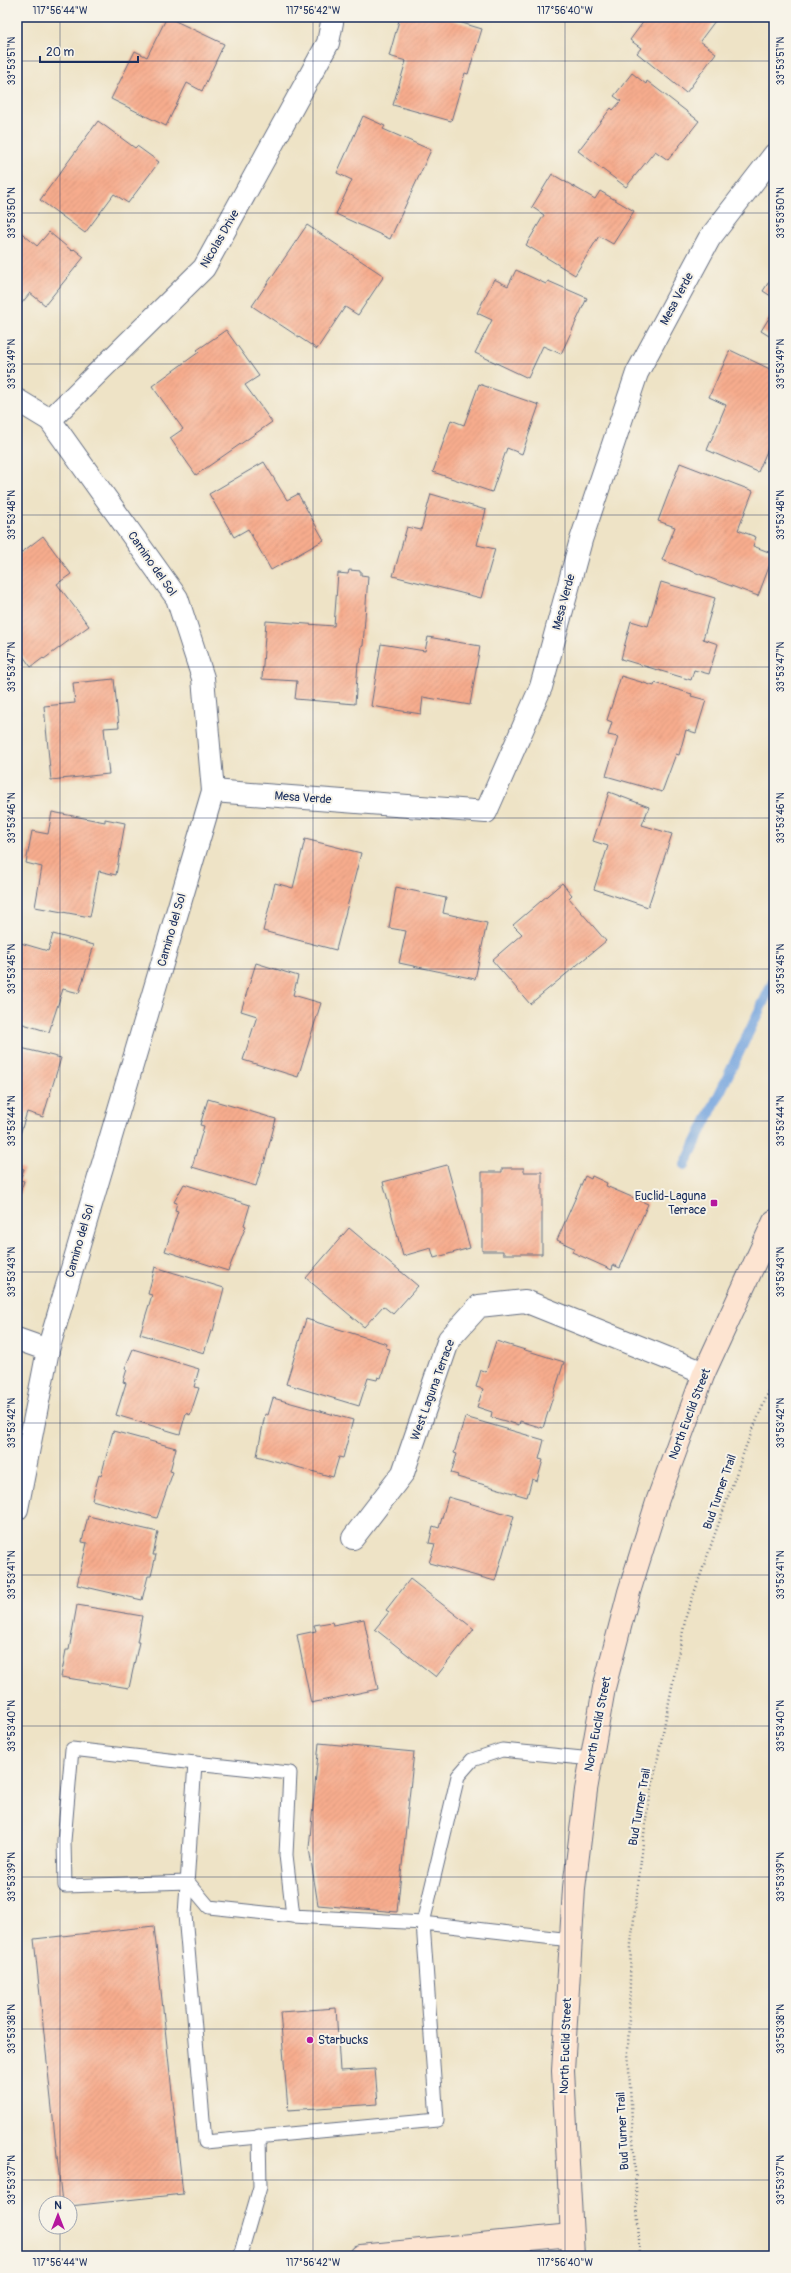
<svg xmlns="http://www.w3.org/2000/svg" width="791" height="2273" font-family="Pangolin,sans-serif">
  <defs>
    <pattern id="building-hatch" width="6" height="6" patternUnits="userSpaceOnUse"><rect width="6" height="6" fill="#f7ac8d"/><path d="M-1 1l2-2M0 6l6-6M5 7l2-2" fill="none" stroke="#d3947c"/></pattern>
  </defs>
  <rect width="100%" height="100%" fill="#f7f3e8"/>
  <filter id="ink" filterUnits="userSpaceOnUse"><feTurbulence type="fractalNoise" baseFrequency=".025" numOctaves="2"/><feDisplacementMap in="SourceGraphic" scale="8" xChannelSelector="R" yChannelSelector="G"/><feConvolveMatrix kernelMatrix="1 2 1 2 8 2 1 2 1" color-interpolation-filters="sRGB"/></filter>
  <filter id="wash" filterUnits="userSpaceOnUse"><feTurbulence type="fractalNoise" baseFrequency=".012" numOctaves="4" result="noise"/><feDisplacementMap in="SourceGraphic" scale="16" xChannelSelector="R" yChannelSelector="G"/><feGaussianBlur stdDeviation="0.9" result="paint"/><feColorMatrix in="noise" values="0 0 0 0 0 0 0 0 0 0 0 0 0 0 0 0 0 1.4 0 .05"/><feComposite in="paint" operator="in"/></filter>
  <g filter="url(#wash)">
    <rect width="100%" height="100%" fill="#eee3c6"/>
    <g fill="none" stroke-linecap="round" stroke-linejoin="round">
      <polyline stroke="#74a4de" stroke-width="10" points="685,1165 774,980"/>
    </g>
    <g id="blocks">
      <g fill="url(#building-hatch)">
        <polygon points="167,17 224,44 202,91 187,83 166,126 111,99 135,51 147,57"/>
        <polygon points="400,17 442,17 482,29 468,74 465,73 451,121 393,105 406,61 389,56"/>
        <polygon points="647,17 718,17 700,41 716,53 686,93 637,53 641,48 630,40"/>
        <polygon points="632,73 646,84 647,81 699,121 668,160 655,151 626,187 578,151 611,108 613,110 621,101 614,96"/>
        <polygon points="363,116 385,126 383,129 431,150 390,239 336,214 352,180 337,173"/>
        <polygon points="98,121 135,148 137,146 159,162 128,203 114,194 85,233 40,200"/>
        <polygon points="552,174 595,199 600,191 634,211 613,244 599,236 575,275 526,245 544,215 532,207"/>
        <polygon points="307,225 384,276 358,315 345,307 317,349 252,306"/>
        <polygon points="17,229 37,246 49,232 72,251 74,249 84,257 45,305 30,293 17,309"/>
        <polygon points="516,270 546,284 548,281 587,298 561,354 543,346 528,378 475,353 492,320 477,313 494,279 508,286"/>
        <polygon points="774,274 774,298 763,291"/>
        <polygon points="774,310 774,339 761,331"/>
        <polygon points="226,330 259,376 245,385 272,422 196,475 170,438 183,429 152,386 199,352 197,350"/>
        <polygon points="730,350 774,371 774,435 758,472 707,450 726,405 709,397"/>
        <polygon points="479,384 539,405 522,454 507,448 492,492 433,472 451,420 464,425"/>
        <polygon points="264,462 287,500 298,494 324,540 271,570 248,529 234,537 209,494"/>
        <polygon points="680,463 753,491 738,530 756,537 753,546 774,554 758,596 662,560 675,527 658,521"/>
        <polygon points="431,494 486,510 477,545 495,549 481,598 393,576 407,527 421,530"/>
        <polygon points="43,536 71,574 57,584 89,626 44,659 43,658 31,667 17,648 17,556"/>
        <polygon points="349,570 361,571 361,575 368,576 363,646 362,646 360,663 358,663 355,704 295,699 297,681 262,679 266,621 334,626 338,573 348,574"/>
        <polygon points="661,582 715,598 703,639 718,644 709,674 694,670 691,680 621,659 631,621 648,626"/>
        <polygon points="428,637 480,646 470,705 423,697 421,714 371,706 381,644 425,651"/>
        <polygon points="621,676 654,686 655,683 692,694 691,696 706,700 696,733 686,730 679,755 676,754 662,792 606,776 618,737 608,735 612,722 607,720"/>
        <polygon points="114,679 119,727 104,728 109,774 51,780 44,706 75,703 73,683"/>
        <polygon points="609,792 649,807 642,825 672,834 648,907 594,889 608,846 593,841"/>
        <polygon points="52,812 105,822 105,819 125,823 116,875 99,871 90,917 35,907 42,867 26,863 32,831 48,834"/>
        <polygon points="305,839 361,853 336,950 263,931 275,883 293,888"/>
        <polygon points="562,883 572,895 569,898 606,941 530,1004 492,960 522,934 513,925"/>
        <polygon points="396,887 446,898 443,913 487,923 475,979 399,963 406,931 389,928"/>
        <polygon points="53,934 94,945 79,993 63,989 49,1032 17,1022 17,942 48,951"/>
        <polygon points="256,963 298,976 293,995 321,1003 298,1077 243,1060 257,1016 241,1011"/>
        <polygon points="17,1047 61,1058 43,1117 27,1112 17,1144"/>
        <polygon points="208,1099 276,1119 264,1164 263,1163 256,1186 192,1167 204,1126 200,1125"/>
        <polygon points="447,1165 470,1248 434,1258 431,1248 403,1256 383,1182"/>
        <polygon points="17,1167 24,1169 20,1180 24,1181 17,1202"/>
        <polygon points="502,1168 524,1168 524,1172 542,1172 542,1254 503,1254 503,1251 482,1251 482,1172 502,1172"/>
        <polygon points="585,1176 591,1179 592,1176 607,1183 606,1186 648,1204 620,1268 613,1265 612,1270 572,1252 574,1248 557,1240"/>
        <polygon points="184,1184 250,1205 244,1225 246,1226 228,1271 165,1251 178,1211 175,1210 177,1203 174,1202"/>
        <polygon points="349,1228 418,1286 393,1314 383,1306 364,1327 306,1278"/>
        <polygon points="155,1267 224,1288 213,1331 211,1331 204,1353 140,1334 152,1295 148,1294"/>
        <polygon points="306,1319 387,1344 386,1348 390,1349 381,1378 378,1377 377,1380 368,1378 359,1406 286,1384"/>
        <polygon points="496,1341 564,1362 543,1428 520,1421 519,1425 491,1417 492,1412 477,1407 483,1389 476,1387 481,1370 486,1372"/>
        <polygon points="133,1349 199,1369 194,1387 199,1388 190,1415 186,1413 180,1434 116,1415 126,1383 123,1382 127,1369 125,1368"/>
        <polygon points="273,1398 353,1420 343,1458 339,1457 333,1477 257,1456 265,1414 268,1415"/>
        <polygon points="465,1417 544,1440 539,1459 543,1460 537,1481 532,1479 527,1497 457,1477 458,1475 451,1473 457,1454 454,1453"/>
        <polygon points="113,1431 176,1448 170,1471 173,1472 157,1518 92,1500 99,1475 101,1476"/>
        <polygon points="448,1497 514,1516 495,1581 429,1563 435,1544 429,1543 433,1526 439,1528"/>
        <polygon points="88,1516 158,1532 153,1555 156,1555 151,1576 148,1576 142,1600 77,1585 87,1543 82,1542"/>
        <polygon points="410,1579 474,1629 436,1677 375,1629 389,1612 386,1610"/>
        <polygon points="77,1605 142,1616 137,1642 139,1642 129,1688 61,1677 66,1650 69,1650"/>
        <polygon points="364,1619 378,1689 311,1703 297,1635 316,1631 314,1625 332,1622 333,1625"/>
        <polygon points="319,1743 414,1752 397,1912 318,1905 309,1848"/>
        <polygon points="154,1926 183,2194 70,2206 70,2203 62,2203 34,1939"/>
        <polygon points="336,2008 340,2071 375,2069 378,2104 288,2110 280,2012"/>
      </g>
    </g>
  </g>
  <g filter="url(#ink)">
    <use href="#blocks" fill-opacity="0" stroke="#656e82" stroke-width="1"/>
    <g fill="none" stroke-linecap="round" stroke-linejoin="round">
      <defs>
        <g id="service">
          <polyline points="195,1763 72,1749 64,1841 65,1886 188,1882 209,1907 293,1916"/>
          <polyline points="571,1940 423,1923 293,1916 286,1855 290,1773 195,1763 185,1915 205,2142 437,2120 423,1923 458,1776 472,1760 502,1750 592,1759"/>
          <polyline points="240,2256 260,2187 259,2136"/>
        </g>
        <g id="minor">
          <polyline points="17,400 50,420 177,598 203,678 213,791 48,1350 17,1509"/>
          <polyline points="50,420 204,268 328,43 333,17"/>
          <polyline points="213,791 486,812 541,687 581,540 637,373 709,239 774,155"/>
          <polyline points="17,1339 48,1350"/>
          <polyline points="353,1538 403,1473 449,1339 479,1306 525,1301 704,1373"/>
        </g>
        <g id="secondary">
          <polyline points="361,2256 571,2235"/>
          <polyline points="573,2256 563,2071 574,1888 586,1790 604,1688 629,1592 658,1499 704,1373 774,1221"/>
        </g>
      </defs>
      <use href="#service" stroke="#656e82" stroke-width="15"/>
      <use href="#minor" stroke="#656e82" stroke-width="24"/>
      <use href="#secondary" stroke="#656e82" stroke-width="24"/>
      <polyline stroke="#656e82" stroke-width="2.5" stroke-dasharray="1 3" stroke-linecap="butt" points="640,2256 628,2052 631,1944 646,1818 686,1616 746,1446 774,1379"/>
      <use href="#service" stroke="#fff" stroke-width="13"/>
      <use href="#minor" stroke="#fff" stroke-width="22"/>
      <use href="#secondary" stroke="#fde4d1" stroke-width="22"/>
    </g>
  </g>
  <path fill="none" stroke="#1b2f5e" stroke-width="1" stroke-opacity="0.45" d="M60,17V2203M313,17V2256M565,17V2256M17,61H774M17,213H774M17,364H774M17,515H774M17,667H774M17,818H774M17,969H774M17,1121H774M17,1272H774M17,1423H774M17,1575H774M17,1726H774M17,1877H774M17,2029H774M17,2180H774M60,2227V2256"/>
  <g fill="#b5179e" stroke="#f7f3e8" stroke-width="1.5">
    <rect x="710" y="1199" width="8" height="8" rx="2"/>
    <circle cx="310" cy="2040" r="4"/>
  </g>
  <g text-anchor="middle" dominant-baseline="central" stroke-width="4" stroke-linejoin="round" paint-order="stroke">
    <g font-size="12" fill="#1b2f5e" stroke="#f7f3e8">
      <text transform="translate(220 239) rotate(-60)">Nicolas Drive</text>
      <text transform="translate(677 299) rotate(-62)">Mesa Verde</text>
      <text transform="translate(152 564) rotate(55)">Camino del Sol</text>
      <text transform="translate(564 602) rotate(-75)">Mesa Verde</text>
      <text transform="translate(303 798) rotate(4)">Mesa Verde</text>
      <text transform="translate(172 930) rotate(-74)">Camino del Sol</text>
      <text transform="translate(80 1241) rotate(-74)">Camino del Sol</text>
      <text transform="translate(433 1390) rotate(-70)">West Laguna Terrace</text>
      <text transform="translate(690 1414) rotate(-69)">North Euclid Street</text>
      <text transform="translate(720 1492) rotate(-71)">Bud Turner Trail</text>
      <text transform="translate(598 1724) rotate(-79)">North Euclid Street</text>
      <text transform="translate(640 1807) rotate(-80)">Bud Turner Trail</text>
      <text transform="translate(566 2046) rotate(-88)">North Euclid Street</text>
      <text transform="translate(623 2131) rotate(-93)">Bud Turner Trail</text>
    </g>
    <g font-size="12" fill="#1b2f5e" stroke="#f7f3e8" text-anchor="end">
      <text x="706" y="1196">Euclid-Laguna<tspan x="706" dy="14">Terrace</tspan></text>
      <text x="318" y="2040" text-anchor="start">Starbucks</text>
    </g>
  </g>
  <rect width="791" height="2273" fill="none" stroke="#f7f3e8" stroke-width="44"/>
  <g transform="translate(58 2215)"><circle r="19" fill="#f7f3e8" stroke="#9fa5b1"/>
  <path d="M0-3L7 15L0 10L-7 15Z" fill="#b5179e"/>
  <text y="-6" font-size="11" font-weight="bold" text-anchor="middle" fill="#1b2f5e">N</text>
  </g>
  <path d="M40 56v6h98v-6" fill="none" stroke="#1b2f5e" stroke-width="2"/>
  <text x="46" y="56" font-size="12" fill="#1b2f5e" stroke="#f7f3e8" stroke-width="3" paint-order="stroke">20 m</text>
  <rect x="22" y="22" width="747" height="2229" fill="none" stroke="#1b2f5e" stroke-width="1.5"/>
  <g font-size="10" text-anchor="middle" fill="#1b2f5e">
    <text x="60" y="14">117°56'44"W</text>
    <text x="313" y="14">117°56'42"W</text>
    <text x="565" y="14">117°56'40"W</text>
    <text transform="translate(11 61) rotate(-90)" y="4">33°53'51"N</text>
    <text transform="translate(780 61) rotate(-90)" y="4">33°53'51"N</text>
    <text transform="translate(11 213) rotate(-90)" y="4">33°53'50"N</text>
    <text transform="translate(780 213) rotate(-90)" y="4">33°53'50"N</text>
    <text transform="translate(11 364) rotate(-90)" y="4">33°53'49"N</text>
    <text transform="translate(780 364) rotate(-90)" y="4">33°53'49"N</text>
    <text transform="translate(11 515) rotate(-90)" y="4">33°53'48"N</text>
    <text transform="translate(780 515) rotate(-90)" y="4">33°53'48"N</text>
    <text transform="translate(11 667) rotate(-90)" y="4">33°53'47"N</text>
    <text transform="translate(780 667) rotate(-90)" y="4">33°53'47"N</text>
    <text transform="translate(11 818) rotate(-90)" y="4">33°53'46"N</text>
    <text transform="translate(780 818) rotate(-90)" y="4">33°53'46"N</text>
    <text transform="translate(11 969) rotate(-90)" y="4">33°53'45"N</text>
    <text transform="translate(780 969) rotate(-90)" y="4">33°53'45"N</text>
    <text transform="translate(11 1121) rotate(-90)" y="4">33°53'44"N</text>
    <text transform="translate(780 1121) rotate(-90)" y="4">33°53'44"N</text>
    <text transform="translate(11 1272) rotate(-90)" y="4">33°53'43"N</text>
    <text transform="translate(780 1272) rotate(-90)" y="4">33°53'43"N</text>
    <text transform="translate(11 1423) rotate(-90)" y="4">33°53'42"N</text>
    <text transform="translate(780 1423) rotate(-90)" y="4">33°53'42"N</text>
    <text transform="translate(11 1575) rotate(-90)" y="4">33°53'41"N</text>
    <text transform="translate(780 1575) rotate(-90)" y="4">33°53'41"N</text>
    <text transform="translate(11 1726) rotate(-90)" y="4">33°53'40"N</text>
    <text transform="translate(780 1726) rotate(-90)" y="4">33°53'40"N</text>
    <text transform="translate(11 1877) rotate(-90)" y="4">33°53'39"N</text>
    <text transform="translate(780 1877) rotate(-90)" y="4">33°53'39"N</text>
    <text transform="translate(11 2029) rotate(-90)" y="4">33°53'38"N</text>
    <text transform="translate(780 2029) rotate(-90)" y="4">33°53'38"N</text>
    <text transform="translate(11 2180) rotate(-90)" y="4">33°53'37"N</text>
    <text transform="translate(780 2180) rotate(-90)" y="4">33°53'37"N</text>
    <text x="60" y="2266">117°56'44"W</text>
    <text x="313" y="2266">117°56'42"W</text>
    <text x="565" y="2266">117°56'40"W</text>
  </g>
</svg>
